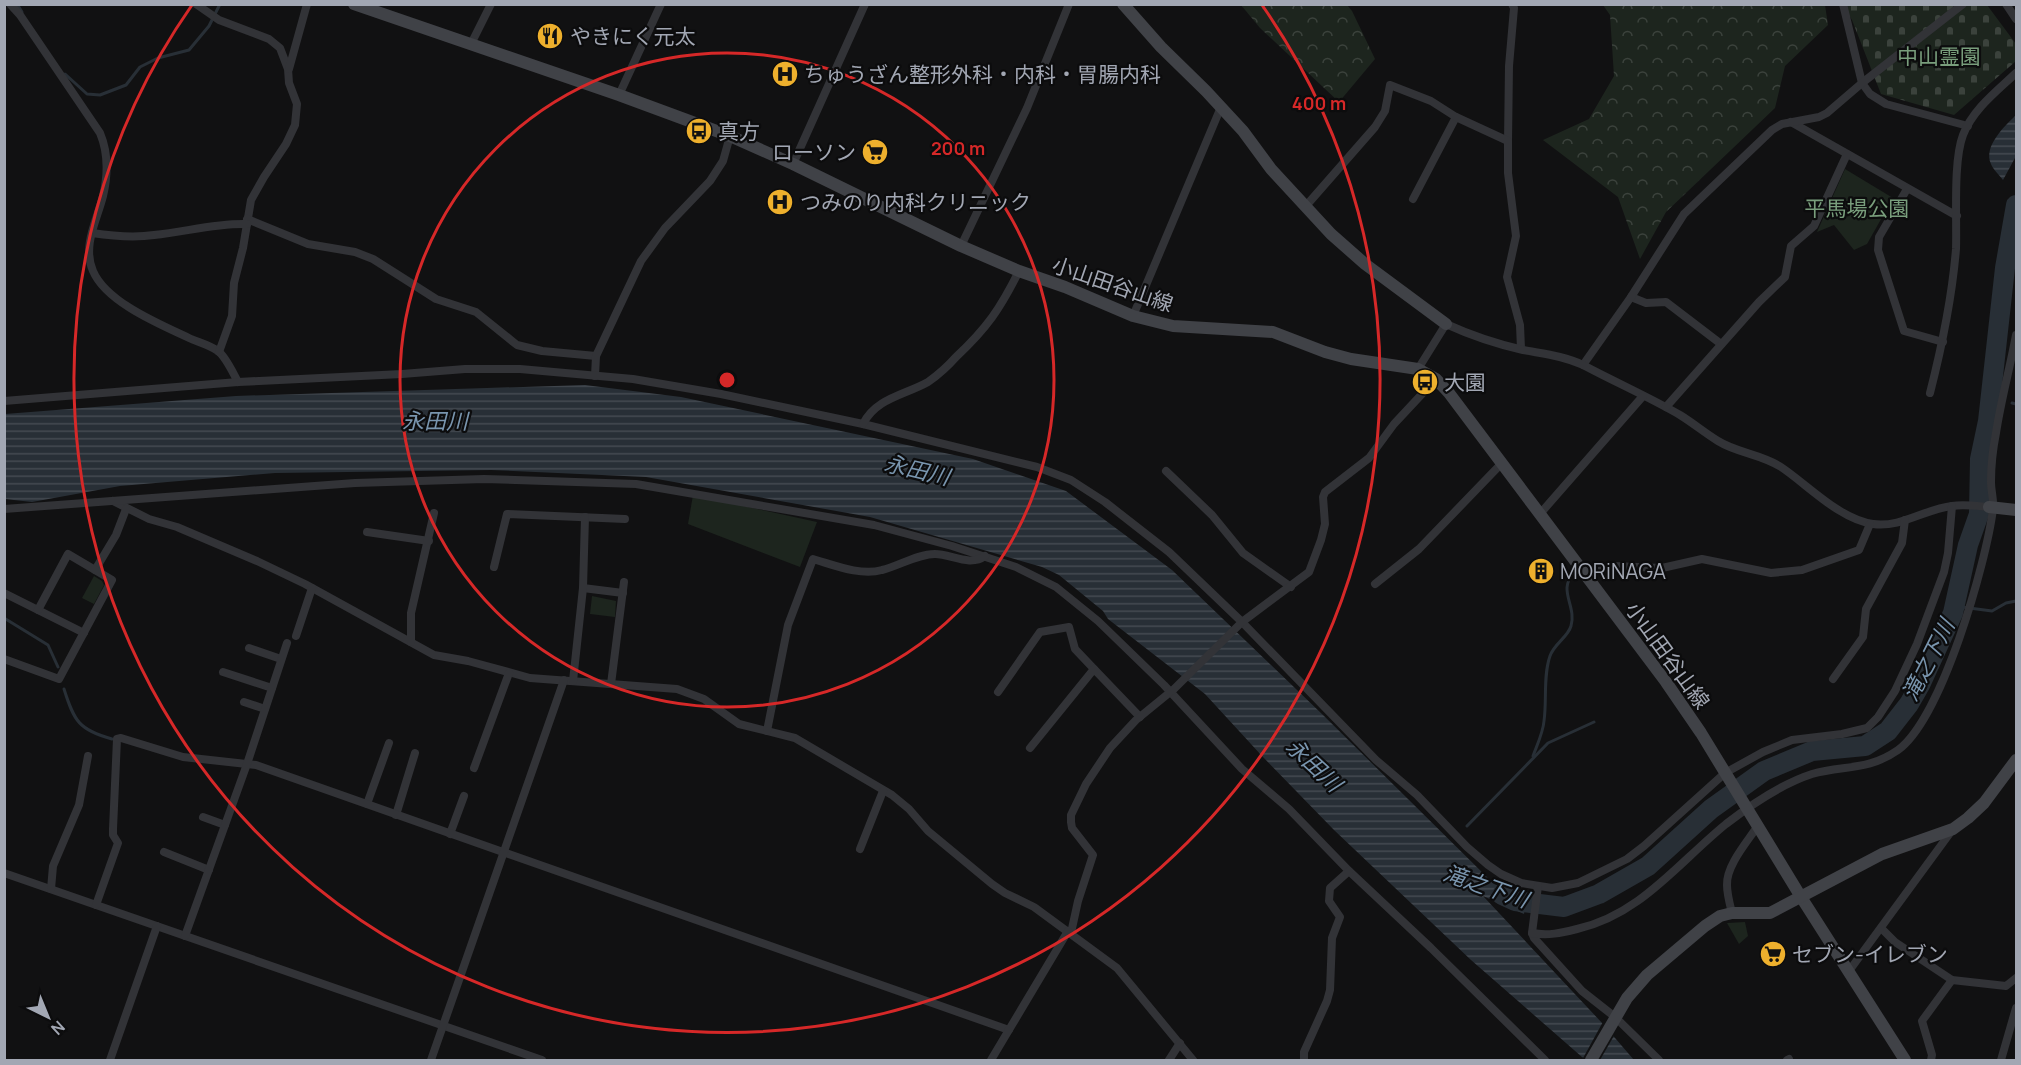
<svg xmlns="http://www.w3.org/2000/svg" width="2021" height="1065" font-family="Manrope,'Noto Sans JP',sans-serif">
  <defs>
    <pattern id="forest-crowns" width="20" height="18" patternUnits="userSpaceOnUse" patternTransform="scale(1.5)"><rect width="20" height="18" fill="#1d251e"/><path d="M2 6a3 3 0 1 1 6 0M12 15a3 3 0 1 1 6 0" fill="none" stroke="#3b423c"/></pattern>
    <pattern id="cemetery-stones" width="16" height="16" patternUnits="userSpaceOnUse" patternTransform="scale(1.5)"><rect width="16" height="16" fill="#1d251e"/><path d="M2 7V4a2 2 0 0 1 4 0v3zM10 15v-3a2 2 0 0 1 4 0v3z" fill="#3b423c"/></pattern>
    <pattern id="water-rules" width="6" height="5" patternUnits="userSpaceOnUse" patternTransform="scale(1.5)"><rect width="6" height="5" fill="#282f36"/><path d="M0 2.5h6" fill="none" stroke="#444a51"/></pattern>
  </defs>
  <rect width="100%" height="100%" fill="#111112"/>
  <g fill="#1d251e">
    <polygon points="1845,169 1893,198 1867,244 1854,250 1834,225 1817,232"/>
    <polygon points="693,495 817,522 800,567 688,524"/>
    <polygon points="94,576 102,581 104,585 94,604 82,598"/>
    <polygon points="592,596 616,601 615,617 590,614"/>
    <polygon points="1745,922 1748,936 1739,944 1727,923"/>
  </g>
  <g fill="url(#forest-crowns)">
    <polygon points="1241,5 1347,5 1352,11 1375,59 1339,102 1260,28"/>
    <polygon points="1603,5 1825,5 1828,25 1785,66 1775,108 1666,212 1640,259 1618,197 1543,140 1589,119 1614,76 1610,15"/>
  </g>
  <polygon fill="url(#cemetery-stones)" points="1843,5 1987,5 2016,44 2016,61 1954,115 1881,94 1852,20"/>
  <g fill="url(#water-rules)">
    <path d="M2016,115V156L2003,180C1999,175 1993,169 1991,164C1983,146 2005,126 2016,115Z"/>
    <polygon points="585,385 681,397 973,459 1066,491 1172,570 1323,715 1494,884 1526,897 1524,914 1483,896 1603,1024 1634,1060 1587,1060 1582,1057 1471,960 1334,830 1262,756 1205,694 1108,619 1103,611 1059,575 1042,567 870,517 646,477 491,470 275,473 120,486 32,502 5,499 5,414 236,396"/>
  </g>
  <polygon fill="#111112" points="1604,1020 1615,1034 1600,1060 1582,1060"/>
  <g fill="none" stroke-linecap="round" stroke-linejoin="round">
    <g stroke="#282f36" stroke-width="3">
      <polyline points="17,4 22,12"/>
      <polyline points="65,74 87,94 100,95 126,85 140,67 158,58 189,50 209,26 220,4"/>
      <polyline points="1991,397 1994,398"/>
      <polyline points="2012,403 2016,404"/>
      <polyline points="1954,606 1992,611 2006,603 2016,601"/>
      <polyline points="4,618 48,645 58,667"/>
      <path d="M64,689C74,721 79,730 112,739"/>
      <path d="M1533,756C1537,745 1543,733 1544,721C1547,700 1543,676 1550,656C1554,644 1568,637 1571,626C1577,606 1557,590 1574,573"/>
      <polyline points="1467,826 1548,743 1594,722"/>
    </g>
    <polyline stroke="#282f36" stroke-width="20" points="1502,895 1515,901 1564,907 1599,894 1648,866 1711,809 1764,771 1812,751 1865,746 1888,731 1909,704 1920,685 1953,613 1968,545 1979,514 1980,459 1988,421 2005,268 2016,205"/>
    <g stroke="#323337" stroke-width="8">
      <path d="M10,4L20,15L100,133C108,152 108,175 103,196C97,220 82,246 93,271C106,302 159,324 189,338C198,342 210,345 218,351C226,357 233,373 238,382"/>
      <polyline points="196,4 219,20 269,39 280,48 288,69 289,83 297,104 295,125 286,144 264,177 251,200 243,248 234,283 232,316 219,352"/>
      <polyline points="1843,4 1862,83 1870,94 1886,104 1968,126"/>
      <polyline points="2006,4 2016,19"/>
      <polyline points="471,44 491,4"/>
      <polyline points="289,69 307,4"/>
      <polyline points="619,95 661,4"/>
      <polyline points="1791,122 1957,216"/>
      <polyline points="1508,141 1509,66 1514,8 1512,4"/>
      <polyline points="793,164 865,4"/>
      <polyline points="1907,189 1879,237 1878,250 1904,331 1943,342"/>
      <polyline points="1413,199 1456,117"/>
      <polyline points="1305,207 1375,127 1385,111 1390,85 1431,101 1456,117 1508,141 1508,173 1516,236 1507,277 1520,325 1521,349"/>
      <polyline points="247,219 308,244 355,252 373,259 436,299 476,312 517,345 542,351 596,356"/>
      <path d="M92,233C112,236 134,238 154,235C186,232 214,223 247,224"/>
      <polyline points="961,246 1027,108 1069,4"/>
      <polyline points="1631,297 1646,303 1666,302 1721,344"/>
      <polyline points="1133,316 1221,107"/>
      <polyline points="1583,365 1631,297 1684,214 1772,130 1782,124 1819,117 1827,113 1862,83 1963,4"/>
      <path d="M1418,369L1446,324C1470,335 1497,344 1523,350C1544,354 1564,356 1583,365C1615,382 1649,397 1680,415C1693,423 1705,433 1718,441C1737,453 1761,454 1781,467C1808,485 1839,519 1873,524C1901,528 1925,509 1952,506C1964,504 1977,506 1989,507"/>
      <polyline points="595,376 596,356 641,261 665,228 710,181 723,161 730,136"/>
      <path d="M1930,393C1942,346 1952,298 1956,249C1957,219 1953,161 1963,135C1973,109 1997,91 2016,73"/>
      <polyline points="4,401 238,382 402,374 465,369 520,369 633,379 721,394 863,424 1037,467 1071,480 1105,502 1169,552 1242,622 1376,760 1417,795 1467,847 1488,865 1501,874 1521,883 1552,888 1578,883 1627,859 1644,846 1725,773 1763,752 1792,740 1842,734 1867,728 1878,717 1895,691 1917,644 1944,572 1948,553 1952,506"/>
      <polyline points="1666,407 1759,302 1785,277 1791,246 1814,226 1847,154"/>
      <path d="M863,424C876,398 905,395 928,382C938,375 948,366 956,357C987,328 1000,309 1019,271"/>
      <polyline points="1166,471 1212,515 1243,553 1291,587"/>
      <polyline points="113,501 149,519 177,527 257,561 305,584 434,655 468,661 530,678 677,689 704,699 739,724 795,738 892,795 909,809 928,831 992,884 1005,893 1034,907 1117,968 1193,1060"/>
      <polyline points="4,509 355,483 484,479 636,484 874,525 952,546 1016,567 1056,587 1098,621 1164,685 1242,769 1289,809 1349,871 1431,948 1545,1060"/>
      <polyline points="1539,515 1643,396"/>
      <polyline points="367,532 429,541"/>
      <polyline points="494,567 507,514 625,519"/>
      <polyline points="95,570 116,535 126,509"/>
      <polyline points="1585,575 1613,566 1662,568 1702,559 1771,573 1802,570 1859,550 1870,524"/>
      <polyline points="1375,584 1419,549 1501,464"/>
      <polyline points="583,588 623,593"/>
      <polyline points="4,593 84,633"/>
      <polyline points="296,636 312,588"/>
      <polyline points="411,642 411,613 434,513"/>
      <polyline points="249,648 281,659"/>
      <polyline points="4,659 59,679 112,580 68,554 38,610"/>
      <polyline points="223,672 272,688"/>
      <polyline points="1833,679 1863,637 1866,609 1902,543 1905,520"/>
      <polyline points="573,681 583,588 585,517"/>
      <polyline points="611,684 624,582"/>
      <polyline points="998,692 1040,632 1069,627 1075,649 1094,669"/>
      <polyline points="244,702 265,709"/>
      <path d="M767,731L788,625L813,559C834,565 860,576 882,570C899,566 917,554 935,554C951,554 970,567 985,556"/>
      <polyline points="1030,748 1094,669 1140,717"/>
      <polyline points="474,768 509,673"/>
      <polyline points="367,804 389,743"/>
      <polyline points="396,815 415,753"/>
      <polyline points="203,817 225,825"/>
      <polyline points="450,834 464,796"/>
      <polyline points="860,849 883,791"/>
      <polyline points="164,852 209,870"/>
      <polyline points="4,873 542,1060"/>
      <polyline points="1538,886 1532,933 1534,938 1582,991 1615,1017 1659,1060"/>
      <polyline points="51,889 53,866 79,805 88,756"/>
      <polyline points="96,905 118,843 113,835 113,829 117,739 121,738 183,757 256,765 1009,1030"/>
      <path d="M1732,913C1730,905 1727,894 1727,885C1726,866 1747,842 1757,827"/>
      <polyline points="1881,928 1895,942 1952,980 2006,986 2016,978"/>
      <polyline points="1071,933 1078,901 1093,855 1072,828 1071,822 1071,815 1086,784 1110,748 1136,720 1174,689 1242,622 1309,572 1321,540 1325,524 1323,497 1325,492 1369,458 1394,424 1436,379"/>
      <path d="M1532,933C1548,936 1561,933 1577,929C1640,915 1678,863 1726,824C1752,804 1781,784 1812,774C1844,765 1868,771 1898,750C1942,718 1986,564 1993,509C1994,500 1991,491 1991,482C1991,466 1993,448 1996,433C2001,400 2010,368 2016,335"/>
      <polyline points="185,936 247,764 287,643"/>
      <polyline points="1849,971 1953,829"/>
      <polyline points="110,1060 157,926"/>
      <polyline points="431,1060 564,680"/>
      <polyline points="991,1060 1068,931"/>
      <polyline points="1169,1060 1180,1043"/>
      <polyline points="1304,1060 1304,1052 1327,1001 1330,990 1332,938 1340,917 1329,901 1330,888 1349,871"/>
      <polyline points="1787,1060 1789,1059"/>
      <polyline points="1931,1060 1932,1055 1922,1021 1952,980"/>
      <polyline points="2001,1060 2016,1008"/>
    </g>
    <g stroke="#404247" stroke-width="12">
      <polyline points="354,4 619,95 730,136 793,164 961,246 1019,271 1065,287 1133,316 1173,326 1273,332 1325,352 1351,359 1418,369 1436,379 1449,393 1666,682 1701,733 1801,897 1905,1060"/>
      <polyline points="1123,4 1161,47 1206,91 1243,131 1271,169 1331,234 1365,264 1446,324"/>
      <polyline points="1989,507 2016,510"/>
      <polyline points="1591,1060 1627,998 1647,975 1705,926 1720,916 1732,913 1770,913 1882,854 1953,829 1968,818 1984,803 2016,760"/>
    </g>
  </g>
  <g fill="none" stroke="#d62828" stroke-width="3">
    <circle cx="727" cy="380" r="327"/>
    <path d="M1262 5A653 653 0 1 1 192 5"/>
  </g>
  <defs>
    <symbol id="restaurant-disc" viewBox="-11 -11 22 22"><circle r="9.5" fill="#eeb02d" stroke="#0c0c0d"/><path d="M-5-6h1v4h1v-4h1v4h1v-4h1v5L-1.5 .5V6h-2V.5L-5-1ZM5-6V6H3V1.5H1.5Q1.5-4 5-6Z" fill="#111"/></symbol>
    <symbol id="hospital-disc" viewBox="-11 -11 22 22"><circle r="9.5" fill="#eeb02d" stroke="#0c0c0d"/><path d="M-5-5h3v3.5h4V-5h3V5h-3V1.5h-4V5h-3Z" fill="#111"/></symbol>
    <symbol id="bus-disc" viewBox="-11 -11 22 22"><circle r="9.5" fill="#eeb02d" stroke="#0c0c0d"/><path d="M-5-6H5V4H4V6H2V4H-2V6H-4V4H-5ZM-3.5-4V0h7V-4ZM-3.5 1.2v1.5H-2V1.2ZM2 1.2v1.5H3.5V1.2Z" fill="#111"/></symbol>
    <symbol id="supermarket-disc" viewBox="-11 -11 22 22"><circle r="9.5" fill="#eeb02d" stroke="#0c0c0d"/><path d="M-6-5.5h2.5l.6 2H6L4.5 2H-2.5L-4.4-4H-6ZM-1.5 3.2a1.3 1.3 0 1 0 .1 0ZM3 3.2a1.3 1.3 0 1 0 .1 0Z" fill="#111"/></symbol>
    <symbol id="building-disc" viewBox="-11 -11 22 22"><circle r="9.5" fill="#eeb02d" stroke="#0c0c0d"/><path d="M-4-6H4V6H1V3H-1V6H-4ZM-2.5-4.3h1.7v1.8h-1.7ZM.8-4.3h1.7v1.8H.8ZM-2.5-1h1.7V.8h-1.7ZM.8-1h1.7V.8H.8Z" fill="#111"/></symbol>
  </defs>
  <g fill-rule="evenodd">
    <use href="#restaurant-disc" x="535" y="21" width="30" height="30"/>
    <use href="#hospital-disc" x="770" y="59" width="30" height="30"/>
    <use href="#bus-disc" x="684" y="116" width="30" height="30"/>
    <use href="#supermarket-disc" x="860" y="137" width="30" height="30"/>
    <use href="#hospital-disc" x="765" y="187" width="30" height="30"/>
    <use href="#bus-disc" x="1410" y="367" width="30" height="30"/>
    <use href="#building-disc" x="1526" y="556" width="30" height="30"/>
    <use href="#supermarket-disc" x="1758" y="939" width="30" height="30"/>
  </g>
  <g text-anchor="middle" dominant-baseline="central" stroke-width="4.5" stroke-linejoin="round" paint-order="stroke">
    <g font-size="21" fill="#a2a7b3" stroke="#0c0c0d" text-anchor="start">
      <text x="570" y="36">やきにく元太</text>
      <text x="804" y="74">ちゅうざん整形外科・内科・胃腸内科</text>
      <text x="718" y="131">真方</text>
      <text x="856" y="152" text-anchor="end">ローソン</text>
      <text x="800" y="202">つみのり内科クリニック</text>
      <text x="1444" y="382">大園</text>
      <text x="1560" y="571">MORiNAGA</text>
      <text x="1792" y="954">セブン-イレブン</text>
    </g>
    <g font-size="21" fill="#799e7c" stroke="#0c0c0d">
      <text x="1939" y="56">中山霊園</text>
      <text x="1857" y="208">平馬場公園</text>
    </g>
    <g font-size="21" fill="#a2a7b3" stroke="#0c0c0d">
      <text transform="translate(1113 284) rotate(19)">小山田谷山線</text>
      <text transform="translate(1668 655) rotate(54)">小山田谷山線</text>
    </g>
    <g font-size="22" font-style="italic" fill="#7995ae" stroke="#0c0c0d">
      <text x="435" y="421">永田川</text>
      <text transform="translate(917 470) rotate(13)">永田川</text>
      <text transform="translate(1928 660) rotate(-63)">滝之下川</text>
      <text transform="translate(1314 765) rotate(43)">永田川</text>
      <text transform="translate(1486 886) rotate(19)">滝之下川</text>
    </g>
  </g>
  <circle cx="727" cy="380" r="9" fill="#d62828" stroke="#0c0c0d" stroke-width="3"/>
  <g font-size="18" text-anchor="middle" font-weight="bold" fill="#d62828" stroke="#0c0c0d" stroke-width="4.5" stroke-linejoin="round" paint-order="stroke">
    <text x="1319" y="110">400 m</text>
    <text x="958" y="155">200 m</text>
  </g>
  <rect width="2021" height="1065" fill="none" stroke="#a2a7b3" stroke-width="12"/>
  <g transform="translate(48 1017) rotate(137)" stroke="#0c0c0d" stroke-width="4.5" paint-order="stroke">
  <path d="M0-4.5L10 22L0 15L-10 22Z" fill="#a2a7b3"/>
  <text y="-9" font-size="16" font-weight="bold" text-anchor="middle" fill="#a2a7b3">N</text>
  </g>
</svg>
